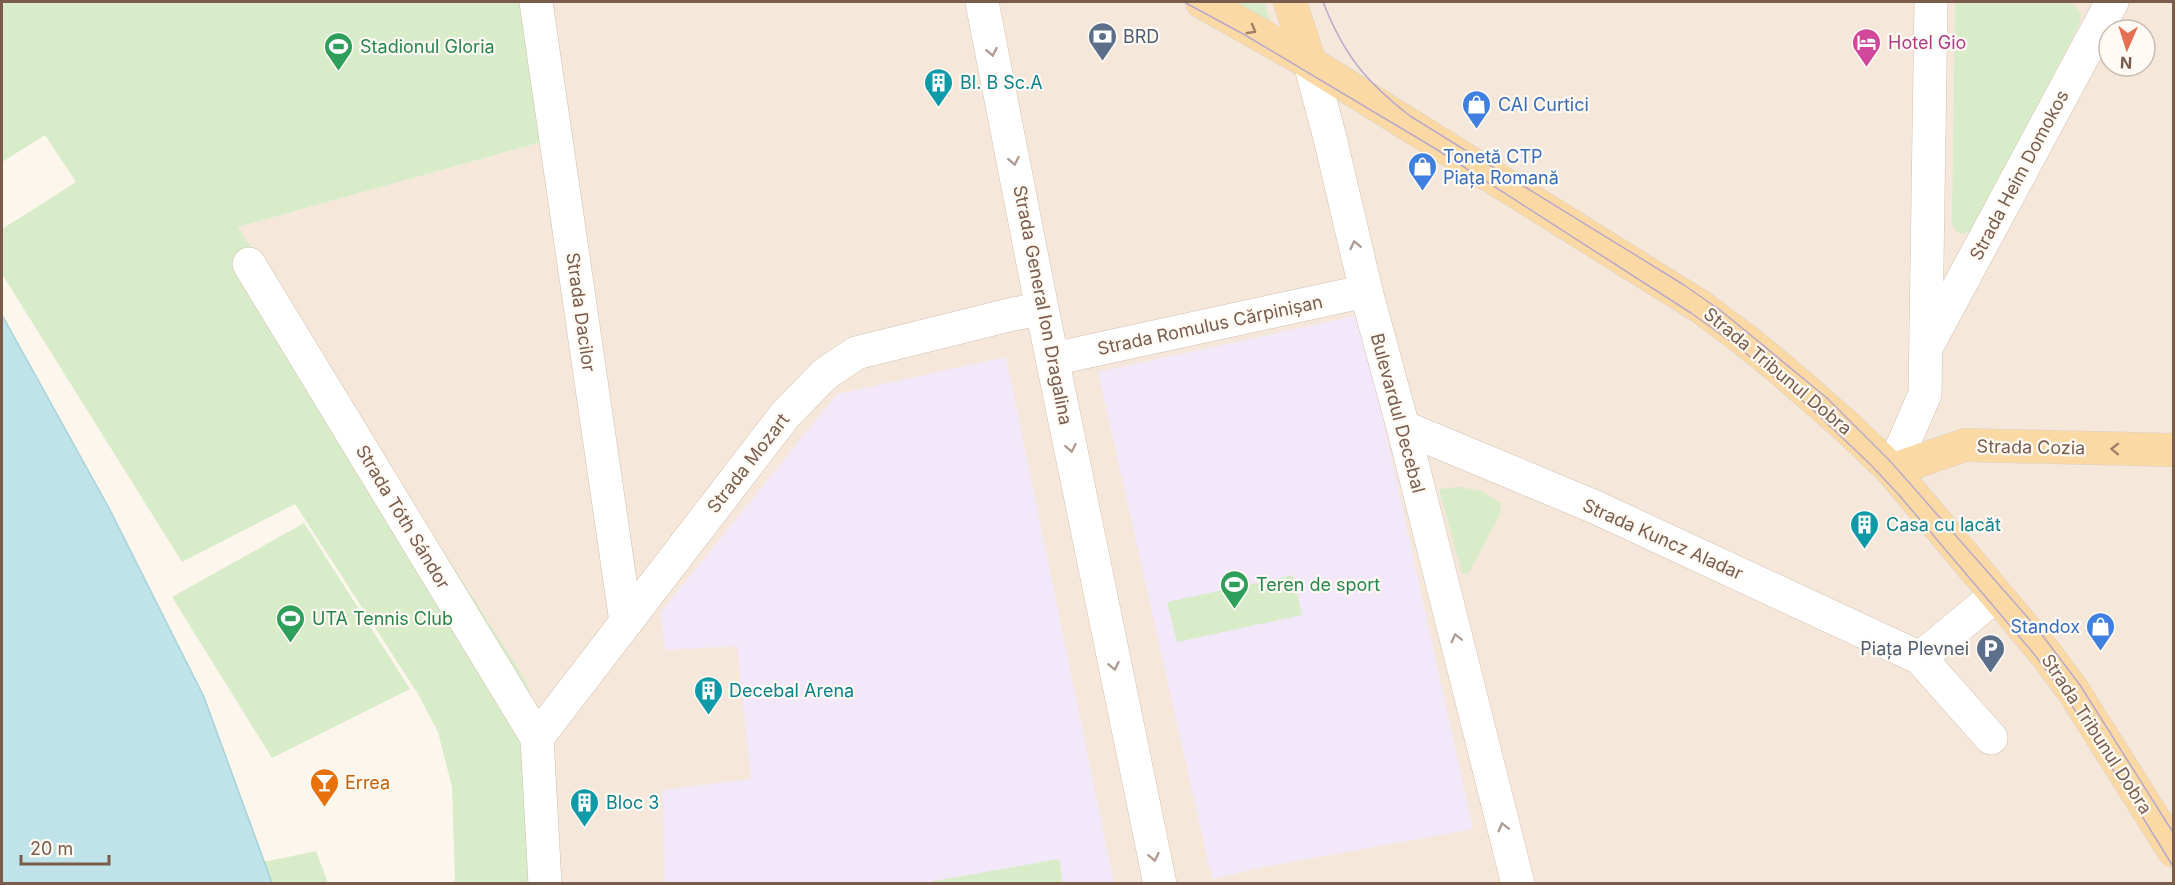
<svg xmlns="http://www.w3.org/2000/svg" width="2175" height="885" font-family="Inter,sans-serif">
  <rect width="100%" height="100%" fill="#fdf6ec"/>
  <path fill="#f5e8da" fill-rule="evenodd" d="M524,2H2173V883H560L238,227L545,141ZM2109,30H2145V66H2109Z"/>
  <g fill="#f3e8fa">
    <polygon points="1360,315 1473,829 1268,866 1212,879 1098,372"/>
    <polygon points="1006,357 1114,883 665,883 663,790 751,779 737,646 666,650 660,613 837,394"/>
  </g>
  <g fill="#d8ecc9">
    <polygon points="2,2 524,2 545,141 238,227 526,681 556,770 560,883 455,883 452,787 438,732 418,694 295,504 182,562 2,274 2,229 76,182 45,135 2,162"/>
    <polygon points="1219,2 1264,2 1274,34"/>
    <path d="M1955,2H2067L2074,5L2081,14L2080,24L1972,230C1962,236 1956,235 1952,223Z"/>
    <polygon points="1459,487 1482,491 1501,503 1500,514 1468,574 1462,573 1439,489"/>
    <polygon points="304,523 410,689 272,758 172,597"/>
    <polygon points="1293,575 1302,615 1177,642 1167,602"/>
    <polygon points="316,851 328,883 272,883 264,862"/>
    <polygon points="1059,859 1063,883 933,883 933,881"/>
  </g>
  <polygon fill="#bfe3e8" stroke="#a5d3da" stroke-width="1.5" points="2,315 109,508 204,697 272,883 2,883"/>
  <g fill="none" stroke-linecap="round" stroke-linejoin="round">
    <defs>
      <g id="street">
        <polyline points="536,2 626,622"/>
        <polyline points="249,264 537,738 545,884"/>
        <polyline points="1926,348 2112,2"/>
        <polyline points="1053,359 1366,291"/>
        <polyline points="1403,427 1595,507 1920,658 1991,738"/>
        <polyline points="1920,658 1995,596"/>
        <polyline points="537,738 785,415 825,374 856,353 1013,314 1042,309"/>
      </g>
      <g id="secondary">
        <polyline points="982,2 1042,309 1160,884"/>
        <polyline points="1310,63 1330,138 1366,291 1403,427 1518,884"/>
        <polyline points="1892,470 1925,394 1931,2"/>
      </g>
      <g id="primary">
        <polyline points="1202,2 1310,63 1701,307 1745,340 1783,371 1846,426 1892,470 2045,653 2072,689 2174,851"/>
        <polyline points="1290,2 1310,63"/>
        <polyline points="1892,470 1965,445 2174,450"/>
      </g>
    </defs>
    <use href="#street" stroke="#d1beb0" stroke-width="34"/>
    <use href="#secondary" stroke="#d6c0b0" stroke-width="34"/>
    <use href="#primary" stroke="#dad1cd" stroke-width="34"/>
    <use href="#street" stroke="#fff" stroke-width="33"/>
    <use href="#secondary" stroke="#fff" stroke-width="33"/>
    <use href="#primary" stroke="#fbd9a5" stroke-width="33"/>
    <g stroke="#b9a8c9" stroke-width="1.5">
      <polyline points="1184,2 1245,35 1436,149 1691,313 1737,346 1812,409 1871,465 1899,495 2034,654 2069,701 2126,790 2174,868"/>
      <path d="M1323,2C1344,55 1365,81 1410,116L1684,285L1720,310L1827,398L1891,462L2036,627L2080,685L2174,834"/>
    </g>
  </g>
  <defs><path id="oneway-chevron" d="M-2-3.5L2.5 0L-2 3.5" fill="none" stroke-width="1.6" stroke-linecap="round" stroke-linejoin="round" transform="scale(1.5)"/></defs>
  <g stroke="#a18267">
    <use href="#oneway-chevron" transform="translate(1252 30) rotate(30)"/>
    <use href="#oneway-chevron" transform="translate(2115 449) rotate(-179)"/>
  </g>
  <g stroke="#af9d94">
    <use href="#oneway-chevron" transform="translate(992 52) rotate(79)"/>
    <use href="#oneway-chevron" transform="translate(1014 161) rotate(79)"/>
    <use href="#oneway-chevron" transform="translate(1355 245) rotate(-103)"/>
    <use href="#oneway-chevron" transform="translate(1071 448) rotate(79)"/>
    <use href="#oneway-chevron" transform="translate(1456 638) rotate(-104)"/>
    <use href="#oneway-chevron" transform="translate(1114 666) rotate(78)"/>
    <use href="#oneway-chevron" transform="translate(1503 827) rotate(-104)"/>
    <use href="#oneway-chevron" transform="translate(1154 857) rotate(78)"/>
  </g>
  <defs>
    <symbol id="bank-pin" viewBox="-11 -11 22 30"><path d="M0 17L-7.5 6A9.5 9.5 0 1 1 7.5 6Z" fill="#5c6f8a" stroke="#fffaf3"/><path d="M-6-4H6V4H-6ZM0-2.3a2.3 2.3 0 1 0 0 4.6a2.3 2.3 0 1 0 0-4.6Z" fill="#fff"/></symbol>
    <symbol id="hotel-pin" viewBox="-11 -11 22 30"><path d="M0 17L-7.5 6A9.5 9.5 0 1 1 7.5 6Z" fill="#d1479c" stroke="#fffaf3"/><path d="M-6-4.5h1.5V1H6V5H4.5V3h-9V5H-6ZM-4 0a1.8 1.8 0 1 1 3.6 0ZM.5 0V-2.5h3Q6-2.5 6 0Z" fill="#fff"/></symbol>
    <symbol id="stadium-pin" viewBox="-11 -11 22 30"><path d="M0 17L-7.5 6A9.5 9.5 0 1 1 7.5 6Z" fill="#2e9e5b" stroke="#fffaf3"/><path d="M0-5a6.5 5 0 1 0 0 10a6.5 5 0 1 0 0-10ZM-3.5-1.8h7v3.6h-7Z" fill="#fff"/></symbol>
    <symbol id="building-pin" viewBox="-11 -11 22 30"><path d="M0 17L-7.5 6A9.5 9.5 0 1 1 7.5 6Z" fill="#0f9aa8" stroke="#fffaf3"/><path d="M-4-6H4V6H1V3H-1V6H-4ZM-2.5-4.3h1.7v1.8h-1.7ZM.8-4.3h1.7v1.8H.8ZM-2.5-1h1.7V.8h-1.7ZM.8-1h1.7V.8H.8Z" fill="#fff"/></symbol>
    <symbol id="shop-pin" viewBox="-11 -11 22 30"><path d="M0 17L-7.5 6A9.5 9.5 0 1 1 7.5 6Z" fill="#3f7fe0" stroke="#fffaf3"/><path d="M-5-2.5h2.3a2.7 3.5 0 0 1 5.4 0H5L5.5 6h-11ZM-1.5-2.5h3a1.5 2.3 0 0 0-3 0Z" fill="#fff"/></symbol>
    <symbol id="parking-pin" viewBox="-11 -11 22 30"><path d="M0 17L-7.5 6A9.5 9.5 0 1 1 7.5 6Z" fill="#5c6f8a" stroke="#fffaf3"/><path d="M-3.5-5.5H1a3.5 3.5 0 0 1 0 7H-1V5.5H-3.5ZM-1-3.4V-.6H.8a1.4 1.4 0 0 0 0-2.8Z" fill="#fff"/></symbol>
    <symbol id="bar-pin" viewBox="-11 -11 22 30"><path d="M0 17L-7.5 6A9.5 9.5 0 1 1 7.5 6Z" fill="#e8710a" stroke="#fffaf3"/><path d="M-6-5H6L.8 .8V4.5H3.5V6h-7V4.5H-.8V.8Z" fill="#fff"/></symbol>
  </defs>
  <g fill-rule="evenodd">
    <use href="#bank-pin" x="1086" y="20" width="33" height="45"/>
    <use href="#hotel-pin" x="1850" y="26" width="33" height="45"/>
    <use href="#stadium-pin" x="322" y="30" width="33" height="45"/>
    <use href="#building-pin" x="922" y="66" width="33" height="45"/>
    <use href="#shop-pin" x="1460" y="88" width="33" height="45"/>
    <use href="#shop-pin" x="1406" y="150" width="33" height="45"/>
    <use href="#building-pin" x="1848" y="508" width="33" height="45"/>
    <use href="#stadium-pin" x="1218" y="568" width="33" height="45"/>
    <use href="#stadium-pin" x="274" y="602" width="33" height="45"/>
    <use href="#shop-pin" x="2084" y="610" width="33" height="45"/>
    <use href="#parking-pin" x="1974" y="632" width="33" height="45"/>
    <use href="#building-pin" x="692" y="674" width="33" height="45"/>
    <use href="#bar-pin" x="308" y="766" width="33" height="45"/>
    <use href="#building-pin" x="568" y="786" width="33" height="45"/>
  </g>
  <g text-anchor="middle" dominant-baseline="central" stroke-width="4.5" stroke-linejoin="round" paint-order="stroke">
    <g font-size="18" fill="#4e5e75" stroke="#fffaf3" text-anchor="start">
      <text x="1123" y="36">BRD</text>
      <text x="1969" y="648" text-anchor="end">Piața Plevnei</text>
    </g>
    <g font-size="18" fill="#b23c85" stroke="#fffaf3" text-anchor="start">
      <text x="1888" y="42">Hotel Gio</text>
    </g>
    <g font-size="18" fill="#27864d" stroke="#fffaf3" text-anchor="start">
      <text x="360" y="46">Stadionul Gloria</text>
      <text x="1256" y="584">Teren de sport</text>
      <text x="312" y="618">UTA Tennis Club</text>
    </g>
    <g font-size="18" fill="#0d838f" stroke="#fffaf3" text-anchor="start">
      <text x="960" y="82">Bl. B Sc.A</text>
      <text x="1886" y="524">Casa cu lacăt</text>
      <text x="729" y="690">Decebal Arena</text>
      <text x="606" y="802">Bloc 3</text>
    </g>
    <g font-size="18" fill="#366cbe" stroke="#fffaf3" text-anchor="start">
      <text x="1498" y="104">CAI Curtici</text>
      <text x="1443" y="156">Tonetă CTP<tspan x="1443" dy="21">Piața Romană</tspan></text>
      <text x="2080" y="626" text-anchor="end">Standox</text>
    </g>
    <g font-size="18" fill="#7a5c4d" stroke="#fffaf3">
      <text transform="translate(2019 175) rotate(-62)">Strada Heim Domokos</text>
      <text transform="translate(1043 305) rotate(79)">Strada General Ion Dragalina</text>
      <text transform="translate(581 312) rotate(82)">Strada Dacilor</text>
      <text transform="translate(1210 325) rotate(-12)">Strada Romulus Cărpinișan</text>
      <text transform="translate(1778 371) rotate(40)">Strada Tribunul Dobra</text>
      <text transform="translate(1398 413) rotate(75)">Bulevardul Decebal</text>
      <text transform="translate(2031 447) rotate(1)">Strada Cozia</text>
      <text transform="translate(748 463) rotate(-52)">Strada Mozart</text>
      <text transform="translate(403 517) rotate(59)">Strada Tóth Sándor</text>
      <text transform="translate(1663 539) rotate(24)">Strada Kuncz Aladar</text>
      <text transform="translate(2097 734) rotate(57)">Strada Tribunul Dobra</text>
    </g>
    <g font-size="18" fill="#c56008" stroke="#fffaf3" text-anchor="start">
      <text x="345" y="782">Errea</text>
    </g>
  </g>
  <rect width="2175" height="885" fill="none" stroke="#7a5c4d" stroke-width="6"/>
  <g transform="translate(2127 48) rotate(183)"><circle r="28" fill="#fffaf3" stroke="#cabbb1" stroke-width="1.5"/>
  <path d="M0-4.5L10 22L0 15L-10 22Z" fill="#e76f51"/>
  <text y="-9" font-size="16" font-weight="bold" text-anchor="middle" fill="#7a5c4d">N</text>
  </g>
  <path d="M21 855v9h88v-9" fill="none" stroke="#7a5c4d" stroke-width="3"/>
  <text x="30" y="855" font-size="18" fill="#7a5c4d" stroke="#fffaf3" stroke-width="4.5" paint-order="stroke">20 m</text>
</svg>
